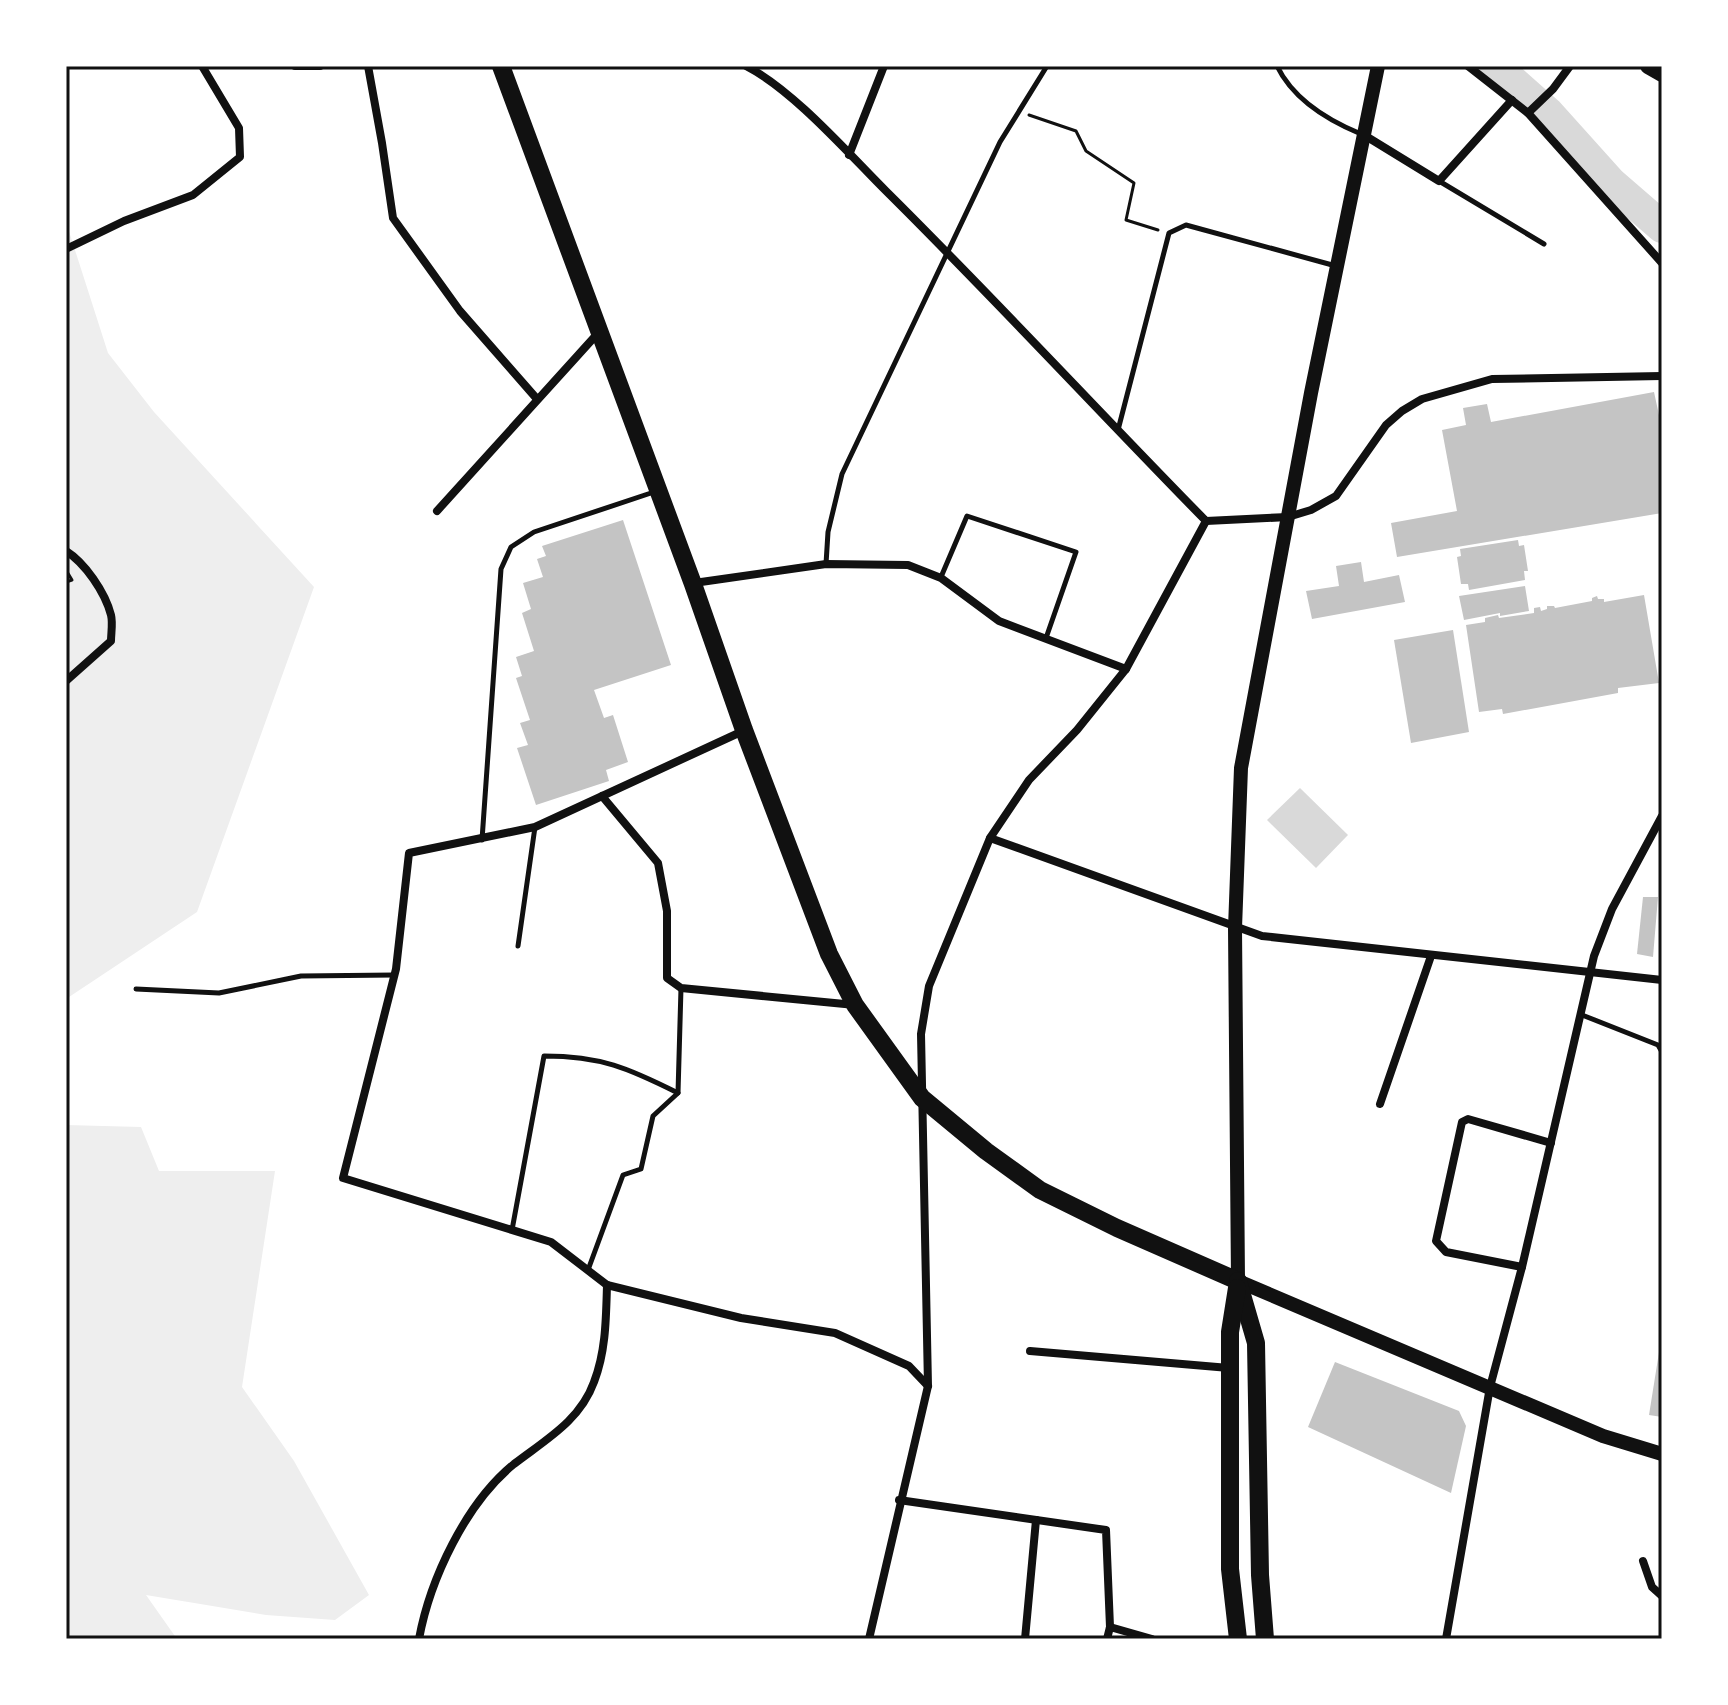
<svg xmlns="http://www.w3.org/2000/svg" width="1728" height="1705" font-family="'Titillium Web',sans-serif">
  <rect width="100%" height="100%" fill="#fff"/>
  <g fill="#eee">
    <polygon points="66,222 108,353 154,412 314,587 197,912 66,999"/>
    <polygon points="66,1125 141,1127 159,1171 275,1171 242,1387 294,1461 369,1595 335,1620 266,1615 146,1595 177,1639 66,1639"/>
  </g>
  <polygon fill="#d9d9d9" points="1300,788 1348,835 1316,868 1267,820"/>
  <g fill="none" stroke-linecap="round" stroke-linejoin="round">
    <polyline stroke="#d9d9d9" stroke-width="32" points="1495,66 1548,113 1610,182 1662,227"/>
  </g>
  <g fill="#c4c4c4">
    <polygon points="1654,392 1662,429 1662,513 1397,557 1391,523 1457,511 1442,430 1466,425 1463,408 1487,404 1491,422"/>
    <polygon points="623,520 671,665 594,690 604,718 613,715 628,762 606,770 609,781 536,805 517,748 528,745 520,723 530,720 516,678 522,676 516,657 534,651 522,613 531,609 523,583 543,577 537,559 546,556 542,546"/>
    <polygon points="1518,540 1519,546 1524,545 1528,571 1524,571 1525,580 1469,590 1468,584 1461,584 1457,557 1461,556 1460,549"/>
    <polygon points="1361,562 1364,582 1399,575 1405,602 1312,619 1306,591 1339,586 1336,566"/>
    <polygon points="1525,586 1529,611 1500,616 1500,613 1464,620 1459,596"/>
    <polygon points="1644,595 1659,683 1618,688 1618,693 1503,714 1502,709 1479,712 1466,625 1485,622 1485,618 1498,615 1499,618 1534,613 1534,608 1540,607 1541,611 1547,609 1547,606 1554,606 1555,608 1592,601 1592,598 1597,596 1598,599 1604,599 1604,602"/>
    <polygon points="1453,630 1469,732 1411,743 1394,640"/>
    <polygon points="1643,897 1658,897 1653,957 1637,954"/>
    <polygon points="1660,1346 1662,1347 1662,1417 1649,1415"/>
    <polygon points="1335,1362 1459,1411 1466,1426 1451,1493 1308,1427"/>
  </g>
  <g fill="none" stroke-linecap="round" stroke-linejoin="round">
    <g stroke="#111" stroke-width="3">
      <polyline points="1029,115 1076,131 1086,151 1134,183 1126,220 1158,230"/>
      <polyline points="66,570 72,580 66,582"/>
    </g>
    <g stroke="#111" stroke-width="5">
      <path d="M1277,66C1293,99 1327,120 1361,134"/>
      <polyline points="1439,181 1544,244"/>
      <polyline points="1118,430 1169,233 1186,225 1336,266"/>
      <polyline points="826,564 828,532 842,474 1000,142 1047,66"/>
      <polyline points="941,577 967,516 1076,552 1046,638"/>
      <polyline points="482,840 501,569 511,547 534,532 654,492"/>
      <polyline points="518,946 535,827"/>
      <polyline points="136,989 219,993 301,976 394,975"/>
      <polyline points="1582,1015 1658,1045 1662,1052"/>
      <path d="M512,1230L544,1056C601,1056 628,1068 678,1093"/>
      <polyline points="588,1270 623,1175 641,1169 653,1116 678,1093 681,988"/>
    </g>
    <g stroke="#111" stroke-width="8">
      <polyline points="295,66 320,66"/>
      <polyline points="368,66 382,143 393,218 460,311 537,399"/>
      <path d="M746,66C793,90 847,152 886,191C995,299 1099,412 1206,521L1288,517L1311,510L1336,496L1386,425L1402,411L1422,399L1492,379L1662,376"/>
      <polyline points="1468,66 1528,113 1662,263"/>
      <polyline points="1528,113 1553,89 1570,66"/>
      <polyline points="1364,135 1439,181 1512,100"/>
      <polyline points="849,155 884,66"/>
      <polyline points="66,249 124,221 193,195 240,157 239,128 202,66"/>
      <polyline points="437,511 599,332"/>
      <path d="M66,551C85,563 105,592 111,615C113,623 111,633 111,641L66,681"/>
      <polyline points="694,583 826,564 908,565 941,578 999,621 1126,669"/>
      <polyline points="743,731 535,827 409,853 396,969 343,1178 551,1242 607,1285 741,1318 835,1333 909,1366 928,1386"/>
      <polyline points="602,796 658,863 667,911 667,978 681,988 855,1005"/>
      <polyline points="990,838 1262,936 1662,980"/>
      <polyline points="1380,1104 1431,956"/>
      <polyline points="1522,1267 1446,1252 1436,1241 1462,1122 1468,1119 1551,1143"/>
      <polyline points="1030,1351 1229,1368"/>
      <polyline points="899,1500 1106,1530 1110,1627 1107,1639"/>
      <polyline points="1643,1561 1652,1587 1662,1596"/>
      <polyline points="1110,1627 1152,1639"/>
      <path d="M419,1639C430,1579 466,1503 514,1464C545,1440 580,1421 594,1382C606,1351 606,1318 607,1285"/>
      <polyline points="869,1639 928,1386 921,1034 929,986 990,838 1029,780 1077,730 1126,669 1206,521"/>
      <polyline points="1025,1639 1036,1520"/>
      <polyline points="1446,1639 1490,1387 1522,1267 1594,956 1612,909 1662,816"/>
    </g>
    <polyline stroke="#111" stroke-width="14" points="1378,66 1311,393 1241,768 1235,928 1238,1281 1603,1436 1662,1454"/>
    <polyline stroke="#111" stroke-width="16" points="1648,66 1662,74"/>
    <g stroke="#111" stroke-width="18">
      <polyline points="501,66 693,584 744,730 829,954 855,1005 922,1098 986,1151 1040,1190 1117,1228 1238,1281"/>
      <polyline points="1238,1281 1256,1343 1260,1575 1265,1639"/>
      <polyline points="1237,1288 1230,1332 1230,1569 1238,1639"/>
    </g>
  </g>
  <rect width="1728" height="1705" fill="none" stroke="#ffffff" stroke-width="136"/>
  <rect x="68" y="68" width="1592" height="1569" fill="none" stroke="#111" stroke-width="3"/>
</svg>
